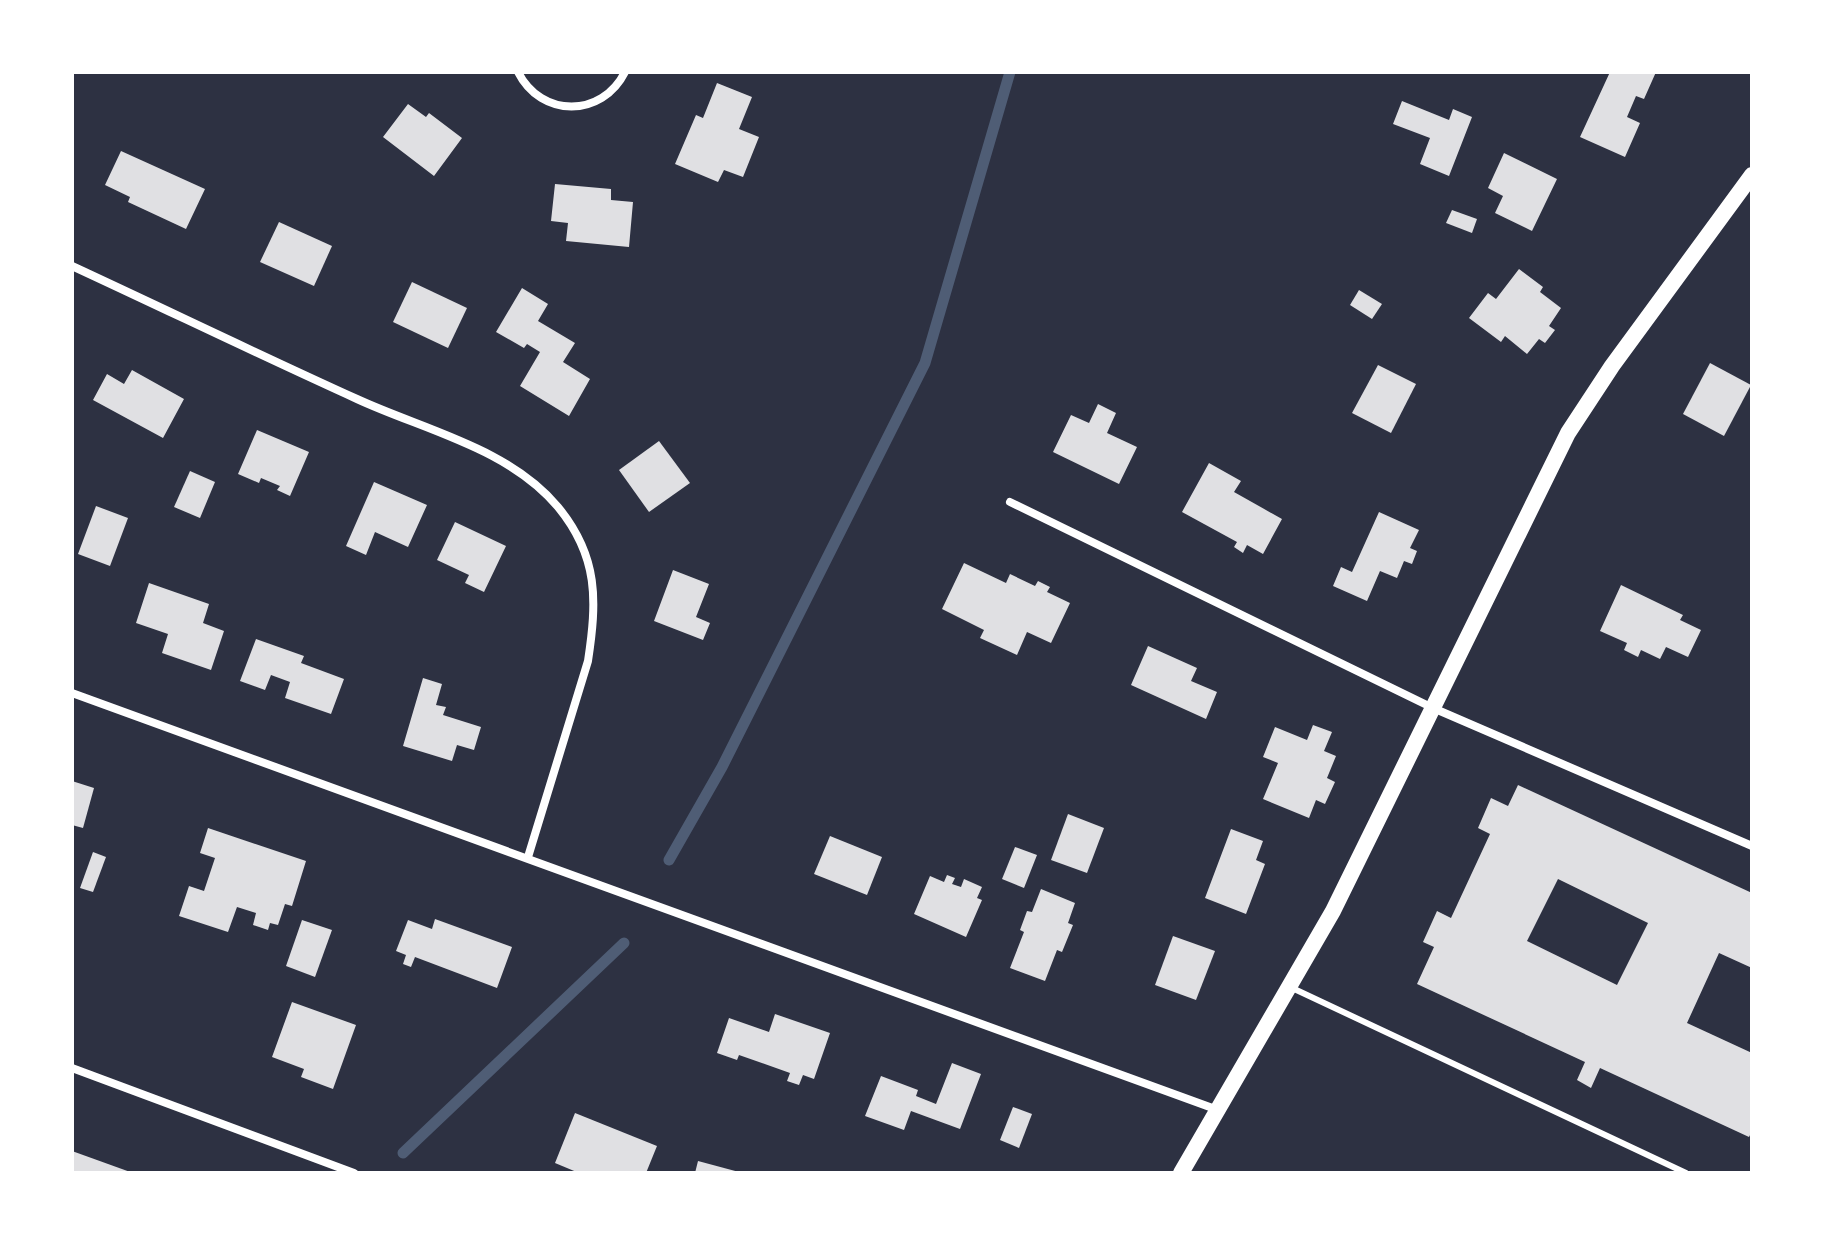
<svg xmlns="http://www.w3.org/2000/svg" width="1824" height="1245" font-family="Barlow,sans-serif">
  <rect width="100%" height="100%" fill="#2d3142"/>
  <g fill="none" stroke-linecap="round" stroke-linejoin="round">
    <g stroke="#4f5d75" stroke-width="11">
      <polyline points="669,860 722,767 925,363 1010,72"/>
      <polyline points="403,1153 624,943"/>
    </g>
  </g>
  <g fill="#e0e0e3" fill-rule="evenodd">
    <polygon points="1610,72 1656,72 1644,99 1636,96 1627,117 1640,123 1625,157 1580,137"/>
    <polygon points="717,83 752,97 739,129 759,137 743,177 724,170 718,182 675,164 696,115 703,118"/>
    <polygon points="1402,101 1449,120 1453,109 1472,117 1449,176 1420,164 1430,138 1393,124"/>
    <polygon points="408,104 426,117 429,113 462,138 434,176 383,137"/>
    <polygon points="121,151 205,189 186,229 128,202 130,197 105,185"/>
    <polygon points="1504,153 1557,179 1532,231 1495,213 1503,196 1488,188"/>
    <polygon points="555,184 611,189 611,200 633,202 629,247 566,241 568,223 551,221"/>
    <polygon points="1452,210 1477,219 1472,233 1446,223"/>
    <polygon points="279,222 332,246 314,286 260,262"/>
    <polygon points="1519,269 1543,287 1540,292 1561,308 1549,326 1555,330 1545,343 1539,339 1527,354 1505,336 1501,342 1469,318 1488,293 1496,299"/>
    <polygon points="412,282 467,308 448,348 393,322"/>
    <polygon points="522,288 548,304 538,321 575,343 563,362 590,379 569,416 520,386 540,352 527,344 524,348 496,332"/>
    <polygon points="1359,290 1382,304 1372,319 1350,305"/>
    <polygon points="1710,363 1751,385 1724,436 1683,414"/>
    <polygon points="1378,365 1416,384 1391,433 1352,413"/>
    <polygon points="132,370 184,399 163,438 93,400 107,374 124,384"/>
    <polygon points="1098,404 1116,413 1107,433 1137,447 1119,484 1053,452 1071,415 1089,423"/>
    <polygon points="257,430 309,452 290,496 277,490 280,486 261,478 259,483 238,474"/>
    <polygon points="659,441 690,483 649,512 619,470"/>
    <polygon points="1209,463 1241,481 1234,492 1282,519 1263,554 1247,545 1243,553 1234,547 1237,542 1182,512"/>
    <polygon points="190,471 215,482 200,518 174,507"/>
    <polygon points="374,482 427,505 408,547 375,532 366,555 346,546"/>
    <polygon points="96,506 128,518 110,566 78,554"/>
    <polygon points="1379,512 1419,530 1410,548 1417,551 1412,564 1404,561 1397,578 1380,571 1367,601 1333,586 1341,567 1352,572"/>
    <polygon points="455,522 506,546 484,592 465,583 469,575 437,560"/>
    <polygon points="964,563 1006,583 1010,574 1035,586 1038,581 1050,587 1047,592 1070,603 1051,643 1027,632 1017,655 980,638 984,630 942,609"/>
    <polygon points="673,570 709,584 696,617 710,623 703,640 654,621"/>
    <polygon points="149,583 209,604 203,623 224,631 211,670 162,653 168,634 136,623"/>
    <polygon points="1621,585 1683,615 1680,620 1701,630 1688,657 1666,647 1660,659 1641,650 1638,657 1624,650 1627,643 1600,631"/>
    <polygon points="256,639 304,656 301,663 344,679 331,714 285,698 290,682 271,675 265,690 240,681"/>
    <polygon points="1148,646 1197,668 1191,681 1217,692 1206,719 1131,685"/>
    <polygon points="423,678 442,684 436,705 446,707 443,715 481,727 474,750 457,745 452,761 403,746"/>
    <polygon points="1313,725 1332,732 1324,751 1336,756 1327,778 1335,782 1325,804 1316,800 1309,818 1263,799 1278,763 1263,757 1275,727 1307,740"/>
    <polygon points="72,781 94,788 83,828 72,825"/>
    <path d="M1518,785L1752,893V968L1719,953L1687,1023L1752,1053V1131L1749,1137L1600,1068L1591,1088L1577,1080L1585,1062L1417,984L1434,947L1423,942L1437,911L1451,918L1490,834L1478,828L1491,798L1508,806ZM1558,879L1648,923L1617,985L1527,941Z"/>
    <polygon points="1068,814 1104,828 1087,873 1051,860"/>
    <polygon points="208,828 306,861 292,906 285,904 278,925 270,923 268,930 253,925 256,913 237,907 228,932 179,916 189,886 204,891 215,858 200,853"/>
    <polygon points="1231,829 1263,841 1256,860 1265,864 1246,914 1205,898"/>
    <polygon points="830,836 882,857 867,895 814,874"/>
    <polygon points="1015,847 1037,855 1024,888 1002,879"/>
    <polygon points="93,852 106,857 93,892 80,888"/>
    <polygon points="947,875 955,878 952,884 961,887 964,879 982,887 977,898 982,900 966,937 914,914 930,876 944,882"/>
    <polygon points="1041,889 1075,903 1068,923 1073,925 1062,952 1057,950 1045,981 1010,968 1024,932 1020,930 1027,911 1032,912"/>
    <polygon points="435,919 512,947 497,988 415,957 411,967 403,964 406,955 396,951 408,920 432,929"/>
    <polygon points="302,920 332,930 315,977 286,966"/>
    <polygon points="1173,936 1215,951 1196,1000 1155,985"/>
    <polygon points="292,1002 356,1025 333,1089 301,1077 304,1069 272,1057"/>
    <polygon points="775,1014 830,1033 814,1079 803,1075 799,1085 787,1081 790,1073 739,1055 737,1060 717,1053 729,1018 769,1032"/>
    <polygon points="952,1063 981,1074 960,1129 911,1111 904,1130 865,1116 881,1076 918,1090 916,1096 936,1104"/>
    <polygon points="1013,1107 1032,1114 1019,1148 1000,1140"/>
    <polygon points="575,1113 657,1146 646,1173 579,1173 555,1163"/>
    <polygon points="72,1151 133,1173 72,1173"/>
    <polygon points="698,1161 739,1172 739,1173 695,1173"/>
  </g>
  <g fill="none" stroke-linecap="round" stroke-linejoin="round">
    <polyline stroke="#fff" stroke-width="6" points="1290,987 1686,1173"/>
    <g stroke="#fff" stroke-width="8">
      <path d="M518,72C541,118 602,118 625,72"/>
      <path d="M72,266C167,310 262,356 357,399C424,430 509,448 558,507C599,557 597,601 588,661L528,857"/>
      <polyline points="1010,502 1433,708 1752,846"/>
      <polyline points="72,693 1218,1110"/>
      <polyline points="72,1068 354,1173"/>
    </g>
    <polyline stroke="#fff" stroke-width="16" points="1181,1173 1333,911 1568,433 1612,366 1752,175"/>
  </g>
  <rect width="1824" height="1245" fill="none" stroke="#ffffff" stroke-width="148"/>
</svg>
